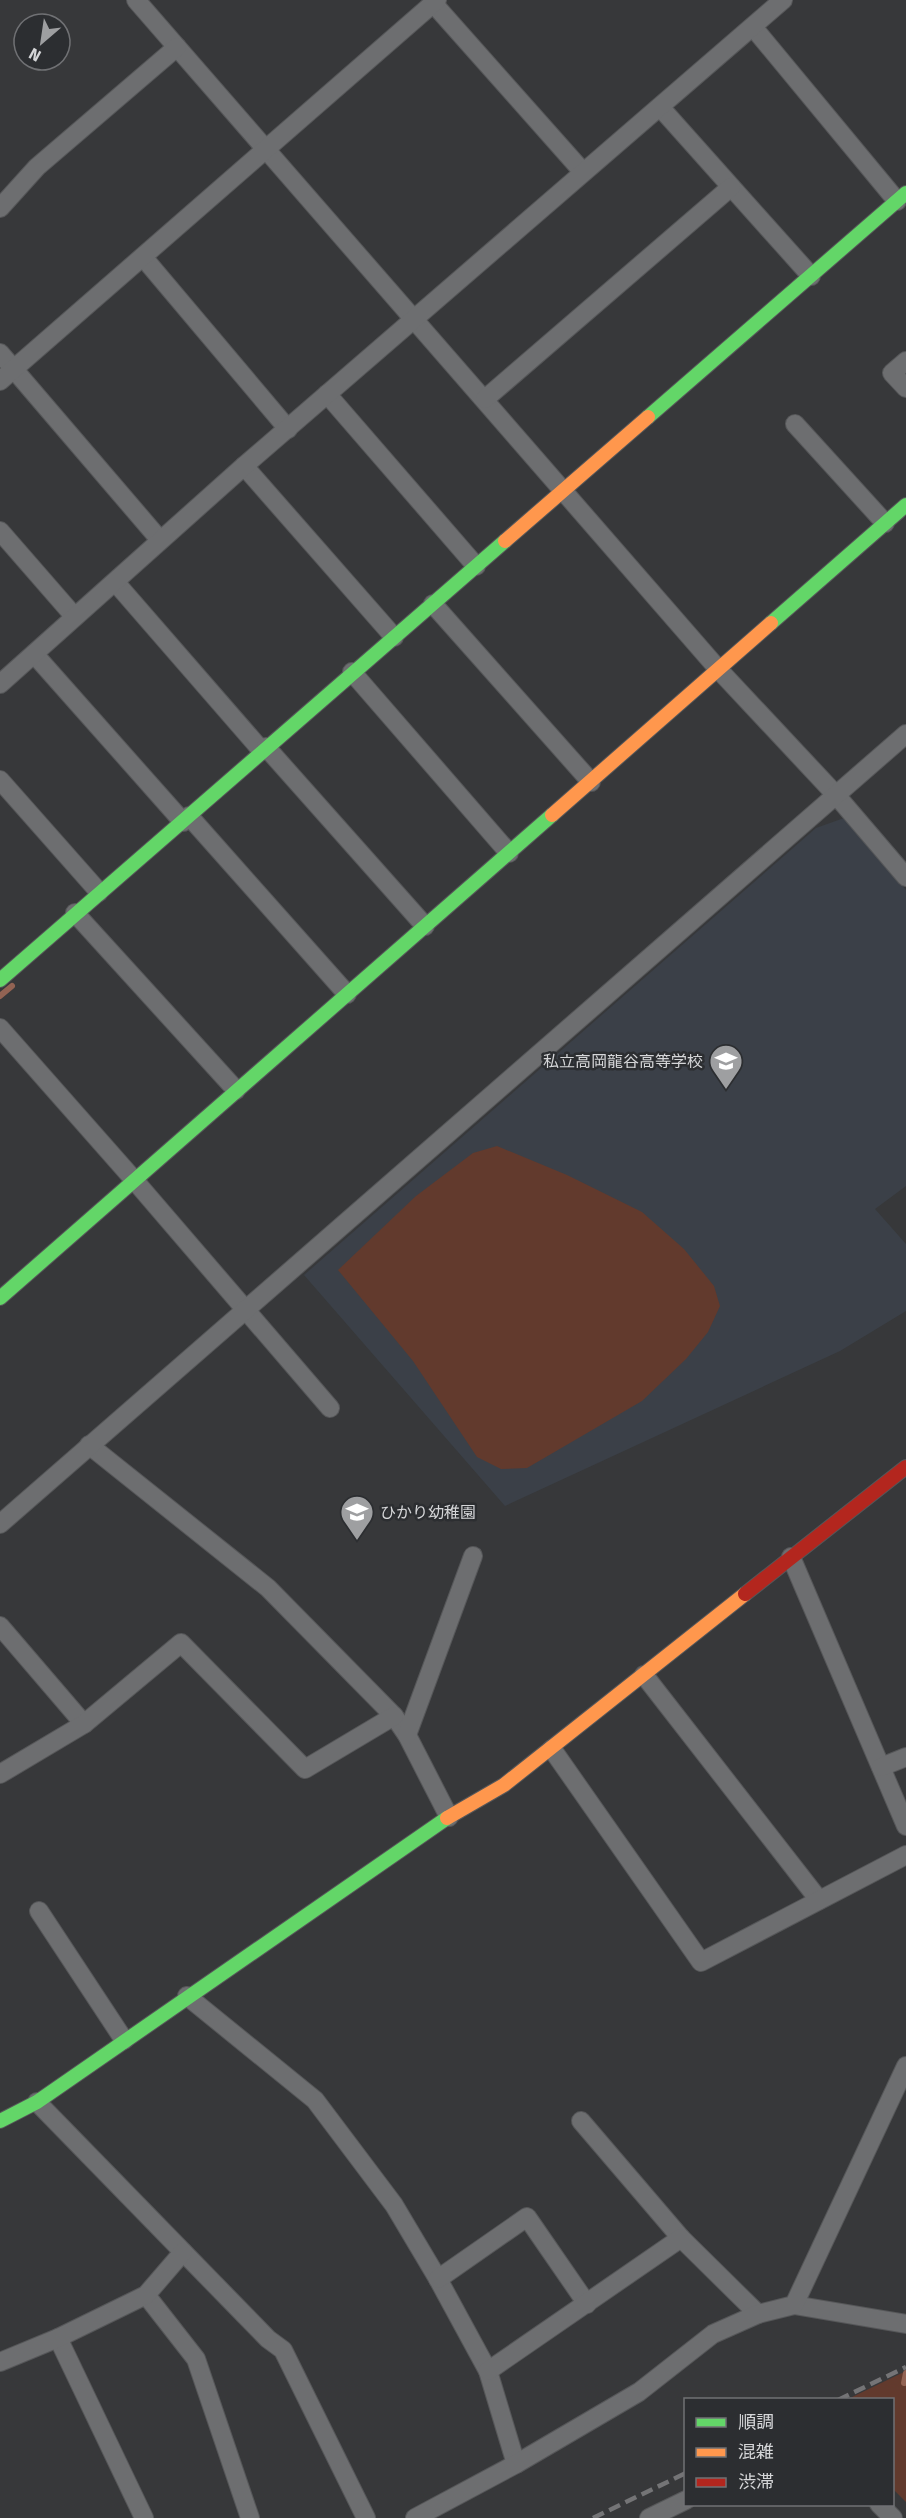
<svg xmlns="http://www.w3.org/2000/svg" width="906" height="2518" font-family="'Fira Sans','Noto Sans JP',sans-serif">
  <rect width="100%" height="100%" fill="#37383a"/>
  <polygon fill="#3b4048" points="844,818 906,890 906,1186 875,1209 906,1244 906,1311 840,1351 505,1506 304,1275 816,828"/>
  <g fill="#623a2d">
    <polygon points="497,1146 567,1175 642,1212 684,1249 714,1286 720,1306 708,1332 686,1359 642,1401 527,1468 501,1469 477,1457 413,1361 338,1270 416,1196 473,1153"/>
    <polygon points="906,2371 906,2502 893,2489 892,2400 848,2399"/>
  </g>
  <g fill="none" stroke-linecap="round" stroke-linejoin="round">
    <g stroke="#926353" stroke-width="6">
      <polyline points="0,996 12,986"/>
      <polyline points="904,2383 906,2373"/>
    </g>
    <defs>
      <g id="street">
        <polyline points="136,0 719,670 836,795 906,877"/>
        <polyline points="433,3 583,172"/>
        <polyline points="753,27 897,201"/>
        <polyline points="660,107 811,276"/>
        <polyline points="0,208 37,167 177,47"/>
        <polyline points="143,257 288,429"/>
        <polyline points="0,353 160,540"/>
        <polyline points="906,361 892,373 906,388"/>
        <polyline points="0,381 437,0"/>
        <polyline points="327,394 476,566"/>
        <polyline points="485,399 731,187"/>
        <polyline points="795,424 885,523"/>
        <polyline points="244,466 394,637"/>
        <polyline points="0,531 74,616"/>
        <polyline points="116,583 262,751"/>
        <polyline points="433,604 591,782"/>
        <polyline points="35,655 183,822"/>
        <polyline points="352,672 509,853"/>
        <polyline points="0,684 244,466 783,0"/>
        <polyline points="266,747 425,926"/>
        <polyline points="0,780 99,892"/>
        <polyline points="189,816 347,994"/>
        <polyline points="75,913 236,1090"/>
        <polyline points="0,1028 135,1181 330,1408"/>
        <polyline points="89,1445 268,1588 394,1716 407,1735 449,1817"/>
        <polyline points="0,1524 906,734"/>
        <polyline points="791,1557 906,1826"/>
        <polyline points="0,1626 84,1724"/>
        <polyline points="644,1675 819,1900"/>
        <polyline points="407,1735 473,1556"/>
        <polyline points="552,1749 701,1962 906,1855"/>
        <polyline points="881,1767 906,1757"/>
        <polyline points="0,1774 84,1724 181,1643 305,1769 394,1716"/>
        <polyline points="39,1911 124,2040"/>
        <polyline points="187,1996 315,2100 394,2205 438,2279 488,2371 516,2464"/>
        <polyline points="37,2102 268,2339 283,2350 366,2518"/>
        <polyline points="581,2121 681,2238"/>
        <polyline points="438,2279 527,2217 587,2304"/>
        <polyline points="146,2295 196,2359 250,2518"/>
        <polyline points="794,2305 906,2324"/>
        <polyline points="58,2338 144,2518"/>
        <polyline points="0,2362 58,2338 146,2295 183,2252"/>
        <polyline points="488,2371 681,2238 758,2314"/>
        <polyline points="879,2504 893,2518"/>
        <polyline points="415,2518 516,2464 639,2392 713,2334 758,2314 794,2305 906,2066"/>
        <polyline points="649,2518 686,2500"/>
      </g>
      <g id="fast">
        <polyline points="648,417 906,193"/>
        <polyline points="771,623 906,505"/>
        <polyline points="0,980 505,541"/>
        <polyline points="0,1298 552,815"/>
        <polyline points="0,2121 37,2102 447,1818"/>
      </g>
      <g id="slow">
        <polyline points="505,541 648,417"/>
        <polyline points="552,815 771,623"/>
        <polyline points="447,1818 504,1785 745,1594"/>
      </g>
      <polyline id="jam" points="745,1594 906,1467"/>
    </defs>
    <use href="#street" stroke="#565759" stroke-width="20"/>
    <use href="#fast" stroke="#565759" stroke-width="16"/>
    <use href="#slow" stroke="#565759" stroke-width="16"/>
    <use href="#jam" stroke="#565759" stroke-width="16"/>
    <use href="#street" stroke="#6d6e70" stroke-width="18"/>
    <use href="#fast" stroke="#63d668" stroke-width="14"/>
    <use href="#slow" stroke="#ff974d" stroke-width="14"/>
    <use href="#jam" stroke="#b3261e" stroke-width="14"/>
    <g stroke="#747476" stroke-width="4.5" stroke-dasharray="12 6" stroke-linecap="butt">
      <polyline points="838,2400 906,2367"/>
      <polyline points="593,2518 686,2473"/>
    </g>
  </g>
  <defs>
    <symbol id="school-pin" viewBox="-11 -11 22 30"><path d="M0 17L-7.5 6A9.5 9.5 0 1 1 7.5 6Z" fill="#9e9fa1" stroke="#2c2e31"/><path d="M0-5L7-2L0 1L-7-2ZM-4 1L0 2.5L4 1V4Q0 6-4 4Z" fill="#fff"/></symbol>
  </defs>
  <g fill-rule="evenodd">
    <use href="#school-pin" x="707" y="1042" width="38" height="52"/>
    <use href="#school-pin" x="338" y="1493" width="38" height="52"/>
  </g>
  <g text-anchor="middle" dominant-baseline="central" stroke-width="5" stroke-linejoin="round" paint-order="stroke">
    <g font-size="16" fill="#d5d6d8" stroke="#2c2e31" text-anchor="end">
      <text x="703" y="1061">私立高岡龍谷高等学校</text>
      <text x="380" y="1512" text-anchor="start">ひかり幼稚園</text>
    </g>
  </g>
  <rect x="684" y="2398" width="210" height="108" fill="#2c2e31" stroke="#707174" stroke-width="1.5"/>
  <rect x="696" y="2418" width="30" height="9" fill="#63d668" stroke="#707174" stroke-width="1.5"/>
  <text x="738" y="2428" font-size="18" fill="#d5d6d8">順調</text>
  <rect x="696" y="2448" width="30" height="9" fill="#ff974d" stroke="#707174" stroke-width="1.5"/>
  <text x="738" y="2458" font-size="18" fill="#d5d6d8">混雑</text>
  <rect x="696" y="2478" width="30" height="9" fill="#b3261e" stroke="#707174" stroke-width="1.5"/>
  <text x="738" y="2488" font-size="18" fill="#d5d6d8">渋滞</text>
  <g transform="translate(42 42) rotate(209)"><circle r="28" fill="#2c2e31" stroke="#707174" stroke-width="1.5"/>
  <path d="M0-4.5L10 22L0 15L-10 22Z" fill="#9e9fa1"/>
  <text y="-9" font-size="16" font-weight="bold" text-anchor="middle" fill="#d5d6d8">N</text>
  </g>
</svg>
